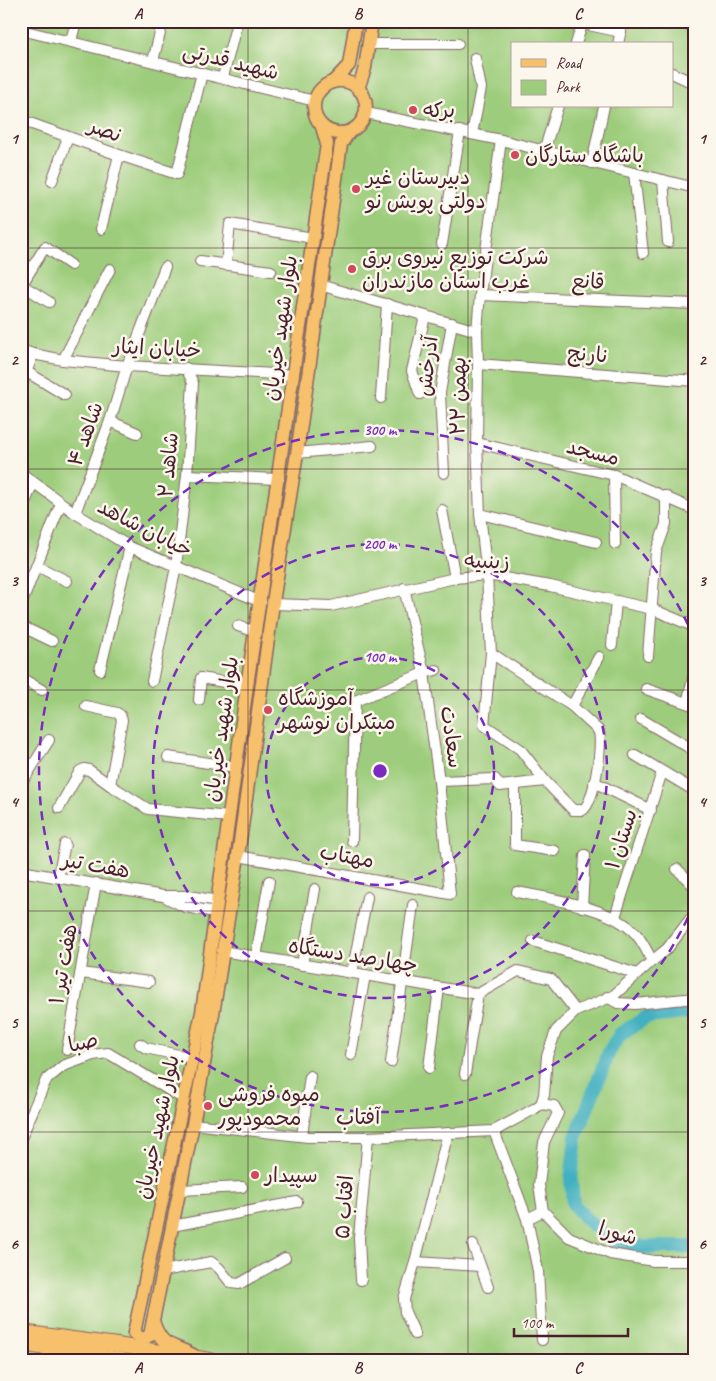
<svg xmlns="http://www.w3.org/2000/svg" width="716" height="1381" font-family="Caveat,'Playpen Sans Arabic',sans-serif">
  <rect width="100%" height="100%" fill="#fbf7ec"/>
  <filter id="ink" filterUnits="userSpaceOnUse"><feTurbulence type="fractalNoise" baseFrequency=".02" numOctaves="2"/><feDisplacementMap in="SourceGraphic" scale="10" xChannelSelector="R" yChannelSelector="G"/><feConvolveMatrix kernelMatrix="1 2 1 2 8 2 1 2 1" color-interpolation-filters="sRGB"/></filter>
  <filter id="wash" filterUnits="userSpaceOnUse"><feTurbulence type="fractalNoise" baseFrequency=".0096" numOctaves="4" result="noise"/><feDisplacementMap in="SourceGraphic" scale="20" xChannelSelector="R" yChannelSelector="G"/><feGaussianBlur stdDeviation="1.12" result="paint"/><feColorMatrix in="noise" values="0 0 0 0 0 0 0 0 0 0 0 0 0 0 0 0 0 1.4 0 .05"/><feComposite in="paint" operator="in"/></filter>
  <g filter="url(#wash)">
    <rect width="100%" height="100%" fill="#f6e8d1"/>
    <path fill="#9dcd7c" stroke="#747654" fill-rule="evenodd" d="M21,21H695V1360H21ZM512,44H672V106H512Z"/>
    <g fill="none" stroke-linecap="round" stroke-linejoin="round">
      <polyline stroke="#43b0c0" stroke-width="14" points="695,1012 647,1017 620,1034 609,1052 576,1137 571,1180 573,1204 586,1219 611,1240 642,1247 695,1247"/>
    </g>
  </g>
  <g filter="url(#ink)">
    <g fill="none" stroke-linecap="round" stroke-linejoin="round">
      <defs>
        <g id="minor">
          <polyline points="570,21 621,32"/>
          <polyline points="680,21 695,29"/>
          <polyline points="21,30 315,101"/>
          <polyline points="71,41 76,21"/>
          <polyline points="369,44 458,44"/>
          <polyline points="576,44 582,24"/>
          <polyline points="618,44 623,21"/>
          <polyline points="153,61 163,21"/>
          <polyline points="672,73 689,81"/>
          <polyline points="223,77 236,26"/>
          <polyline points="366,113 501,140 695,188"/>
          <polyline points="21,120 119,155 177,174 202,73"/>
          <polyline points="472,134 481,88 475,58"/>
          <polyline points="544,151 558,106"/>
          <polyline points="592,163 604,106"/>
          <polyline points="634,173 643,253"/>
          <polyline points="663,180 668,242"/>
          <polyline points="52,181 68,137"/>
          <polyline points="101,229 119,155"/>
          <polyline points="442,244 460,131"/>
          <polyline points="200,261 271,271"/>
          <polyline points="226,265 230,224 313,238"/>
          <polyline points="22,285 49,302"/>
          <polyline points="320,285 477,331"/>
          <polyline points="21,286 45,247 71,265"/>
          <polyline points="480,295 695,304"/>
          <polyline points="21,350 33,354 63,360 127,366 293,375"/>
          <polyline points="63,360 110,269"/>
          <polyline points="478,364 695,381"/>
          <polyline points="27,372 65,395"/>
          <polyline points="21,387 33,354"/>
          <polyline points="420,394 412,371 425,316"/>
          <polyline points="381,398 387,304"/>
          <polyline points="110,421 137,433"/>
          <polyline points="477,443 614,475 695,510"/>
          <polyline points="297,453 372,446"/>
          <polyline points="21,473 75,513 130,547 261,602"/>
          <polyline points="444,473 440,393 452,323"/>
          <polyline points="187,475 279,479"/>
          <polyline points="614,475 615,544"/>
          <polyline points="442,510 455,578"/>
          <polyline points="21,512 33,483"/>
          <polyline points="75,513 110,421 127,366 165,267"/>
          <polyline points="480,514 596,542"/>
          <polyline points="37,566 67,581"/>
          <polyline points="273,604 331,606 455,578 487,575 550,586 652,609 695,627"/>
          <polyline points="21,605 61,503"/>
          <polyline points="21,626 52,641"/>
          <polyline points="238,626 256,632"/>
          <polyline points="612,645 616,601"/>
          <path d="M491,653L572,706L599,731C602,747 595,800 583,810H573L545,781L520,749L484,725L491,653L487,575L480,514L477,443L478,364L477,331L480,295L501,140"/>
          <polyline points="648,656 656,552 666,524 666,496"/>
          <polyline points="100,670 130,547"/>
          <polyline points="21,678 42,690"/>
          <polyline points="152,681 176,567 187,475 193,383 186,368"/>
          <polyline points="646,689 695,706"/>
          <polyline points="199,700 201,678 247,686"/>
          <polyline points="687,703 695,671"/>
          <polyline points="86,706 117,713 120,715 122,720 110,785"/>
          <polyline points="572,706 599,657"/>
          <polyline points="641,719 695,751"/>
          <polyline points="635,755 695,791"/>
          <polyline points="168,757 236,767"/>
          <polyline points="439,781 495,779 500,786 545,781"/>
          <polyline points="594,782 651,810"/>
          <polyline points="21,784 49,740"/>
          <polyline points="515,785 515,845 555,851"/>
          <polyline points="59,808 80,771 84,769 89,770 110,785 148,809 229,817"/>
          <polyline points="352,841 355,701 424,673 436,670"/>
          <polyline points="238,856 450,894 439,781 424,673 404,588"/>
          <polyline points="677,869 695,887"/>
          <polyline points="21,871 163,896 189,896 218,901"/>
          <polyline points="58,877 65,844"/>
          <path d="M517,892C551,899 612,907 636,934C643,942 647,951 652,961"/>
          <polyline points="167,898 185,907 216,912"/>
          <polyline points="582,907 585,855"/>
          <polyline points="615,917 662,772"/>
          <polyline points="533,941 637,974"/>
          <polyline points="222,951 478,994"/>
          <polyline points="256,957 269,881"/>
          <polyline points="302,965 315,889"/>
          <polyline points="81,973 149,982"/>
          <polyline points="352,973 367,897"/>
          <polyline points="478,994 518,971 551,979 576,1011"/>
          <polyline points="607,997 618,1003 635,1004 695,998"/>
          <polyline points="140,1044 146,1048 192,1058"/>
          <polyline points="67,1050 96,883"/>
          <polyline points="351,1055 365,975"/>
          <polyline points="391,1062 413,905"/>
          <polyline points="429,1068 439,988"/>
          <polyline points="465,1074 478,994"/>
          <polyline points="193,1124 308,1137 368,1137 494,1131 534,1109 541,1104 544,1095 547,1056 556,1031 576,1011 613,996 652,961 667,949 695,913"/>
          <polyline points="494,1131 527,1219 538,1271 542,1340"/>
          <polyline points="302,1136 310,1076"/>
          <polyline points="21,1138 46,1080 63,1066 93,1055 108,1053 184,1099"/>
          <polyline points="180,1190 242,1187"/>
          <polyline points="543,1211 569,1237 610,1254 654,1261 695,1261"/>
          <polyline points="527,1219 543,1211 539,1185 544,1142 558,1113 554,1106 541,1104"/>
          <polyline points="172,1226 297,1202"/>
          <polyline points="473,1245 488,1287"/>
          <polyline points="415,1262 480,1266"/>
          <polyline points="163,1271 211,1262 219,1268 231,1283 239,1284 285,1258"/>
          <polyline points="361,1280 359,1238 368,1137"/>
          <polyline points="415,1334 405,1312 404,1299 415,1262 448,1133"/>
        </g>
        <g id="major">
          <circle cx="340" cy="107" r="26"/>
          <polyline points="333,82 349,65 356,21"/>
          <polyline points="358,89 365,68 372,21"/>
          <path d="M153,1321C162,1348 170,1343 193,1355"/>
          <polyline points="134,1333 139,1337 144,1339 150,1335 193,1124 213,1014 238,856 274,596 297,453 341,144 349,132"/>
          <polyline points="134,1333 202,1012 247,686 327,144 322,127"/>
        </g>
        <g id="highway">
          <polyline points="21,1332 117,1345 210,1360"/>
          <polyline points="21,1344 122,1360"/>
        </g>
      </defs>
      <use href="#minor" stroke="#866565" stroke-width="12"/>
      <use href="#major" stroke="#866565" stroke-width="15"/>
      <use href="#highway" stroke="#866565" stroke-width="16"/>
      <use href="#minor" stroke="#fff" stroke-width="10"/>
      <use href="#major" stroke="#f7c06c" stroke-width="12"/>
      <use href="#highway" stroke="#f7c06c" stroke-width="14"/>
    </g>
  </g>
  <path fill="none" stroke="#4a1f2b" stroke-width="1" stroke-opacity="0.55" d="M248,21V1360M468,21V1360M21,248H695M21,469H695M21,690H695M21,911H695M21,1132H695"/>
  <g fill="none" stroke="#7b2cbf" stroke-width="2.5" stroke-dasharray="9 6">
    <circle cx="380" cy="771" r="114"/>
    <circle cx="380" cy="771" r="227"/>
    <path d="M694 904A341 341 0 1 1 694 638"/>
  </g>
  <g fill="#d1495b" stroke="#fbf7ec" stroke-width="2">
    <circle cx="413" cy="110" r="5"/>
    <circle cx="515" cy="155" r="5"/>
    <circle cx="356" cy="189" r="5"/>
    <circle cx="352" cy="269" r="5"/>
    <circle cx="268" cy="710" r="5"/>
    <circle cx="208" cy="1106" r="5"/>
    <circle cx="255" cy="1175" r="5"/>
  </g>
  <g text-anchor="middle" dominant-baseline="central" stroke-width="5" stroke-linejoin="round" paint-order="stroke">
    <g font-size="21" fill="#4a1f2b" stroke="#fbf7ec">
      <text transform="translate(231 61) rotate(14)">شهید قدرتی</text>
      <text transform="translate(105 130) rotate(20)">نصر</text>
      <text transform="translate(588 281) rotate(3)">قانع</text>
      <text transform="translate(280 328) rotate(-82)">بلوار شهید خیریان</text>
      <text transform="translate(157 348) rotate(3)">خیابان ایثار</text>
      <text transform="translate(588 354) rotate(4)">نارنج</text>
      <text transform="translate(427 366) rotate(-83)">آذرخش</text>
      <text transform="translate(458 396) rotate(-89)">۲۲ بهمن</text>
      <text transform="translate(85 434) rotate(-70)">شاهد ۴</text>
      <text transform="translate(593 452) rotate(14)">مسجد</text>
      <text transform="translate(168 465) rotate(-85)">شاهد ۲</text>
      <text transform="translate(145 528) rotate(27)">خیابان شاهد</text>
      <text transform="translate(487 561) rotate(2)">زینبیه</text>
      <text transform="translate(221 729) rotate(-82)">بلوار شهید خیریان</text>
      <text transform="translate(452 737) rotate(82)">سعادت</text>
      <text transform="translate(621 839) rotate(-72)">بستان ۱</text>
      <text transform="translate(347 856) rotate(10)">مهتاب</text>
      <text transform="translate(96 865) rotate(10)">هفت تیر</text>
      <text transform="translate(353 955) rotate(9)">چهارصد دستگاه</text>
      <text transform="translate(63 964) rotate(-80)">هفت تیر ۱</text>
      <text transform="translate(83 1042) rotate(-13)">صبا</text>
      <text transform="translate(358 1117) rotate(-1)">آفتاب</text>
      <text transform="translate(157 1127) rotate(-78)">بلوار شهید خیریان</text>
      <text transform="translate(344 1207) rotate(-86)">افتاب ۵</text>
      <text transform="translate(618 1233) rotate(16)">شورا</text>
    </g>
    <g font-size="21" fill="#4a1f2b" stroke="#fbf7ec" text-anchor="start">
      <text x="423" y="110">برکه</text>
      <text x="525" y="155">باشگاه ستارگان</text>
      <text x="366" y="177">دبیرستان غیر<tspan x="366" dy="24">دولتی پویش نو</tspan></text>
      <text x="362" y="257">شرکت توزیع نیروی برق<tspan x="362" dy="24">غرب استان مازندران</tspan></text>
      <text x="278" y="698">آموزشگاه<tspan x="278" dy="24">مبتکران نوشهر</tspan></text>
      <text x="218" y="1094">میوه فروشی<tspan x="218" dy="24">محمودپور</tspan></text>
      <text x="265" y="1175">سپیدار</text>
    </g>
  </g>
  <circle cx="380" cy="771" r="8" fill="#7b2cbf" stroke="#fbf7ec" stroke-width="2.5"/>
  <g font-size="15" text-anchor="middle" font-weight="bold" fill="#7b2cbf" stroke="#fbf7ec" stroke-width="5" stroke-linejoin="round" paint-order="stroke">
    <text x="380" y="435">300 m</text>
    <text x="380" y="549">200 m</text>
    <text x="380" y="662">100 m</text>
  </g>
  <rect width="716" height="1381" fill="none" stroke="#fbf7ec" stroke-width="55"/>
  <rect x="511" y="42" width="162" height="65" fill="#fbf7ec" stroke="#b4a19f"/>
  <rect x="521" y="59" width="25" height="8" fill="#f7c06c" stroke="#b4a19f"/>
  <text x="556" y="68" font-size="15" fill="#4a1f2b">Road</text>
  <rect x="521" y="80" width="25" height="15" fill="#9dcd7c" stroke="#b4a19f"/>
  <text x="556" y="92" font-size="15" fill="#4a1f2b">Park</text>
  <path d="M514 1328v8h114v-8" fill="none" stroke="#4a1f2b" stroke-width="2.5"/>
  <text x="521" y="1328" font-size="15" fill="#4a1f2b" stroke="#fbf7ec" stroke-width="4" paint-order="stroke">100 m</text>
  <rect x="28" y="28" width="660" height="1326" fill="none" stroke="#4a1f2b" stroke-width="2"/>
  <g font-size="16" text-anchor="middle" font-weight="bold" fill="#4a1f2b">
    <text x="138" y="19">A</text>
    <text x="358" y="19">B</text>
    <text x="578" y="19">C</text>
    <text x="14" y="144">1</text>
    <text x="702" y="144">1</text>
    <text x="14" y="365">2</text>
    <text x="702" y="365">2</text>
    <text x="14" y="586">3</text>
    <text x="702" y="586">3</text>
    <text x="14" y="807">4</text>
    <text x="702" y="807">4</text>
    <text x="14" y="1028">5</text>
    <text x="702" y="1028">5</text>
    <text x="14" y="1249">6</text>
    <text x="702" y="1249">6</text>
    <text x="138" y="1373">A</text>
    <text x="358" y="1373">B</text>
    <text x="578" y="1373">C</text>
  </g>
</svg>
